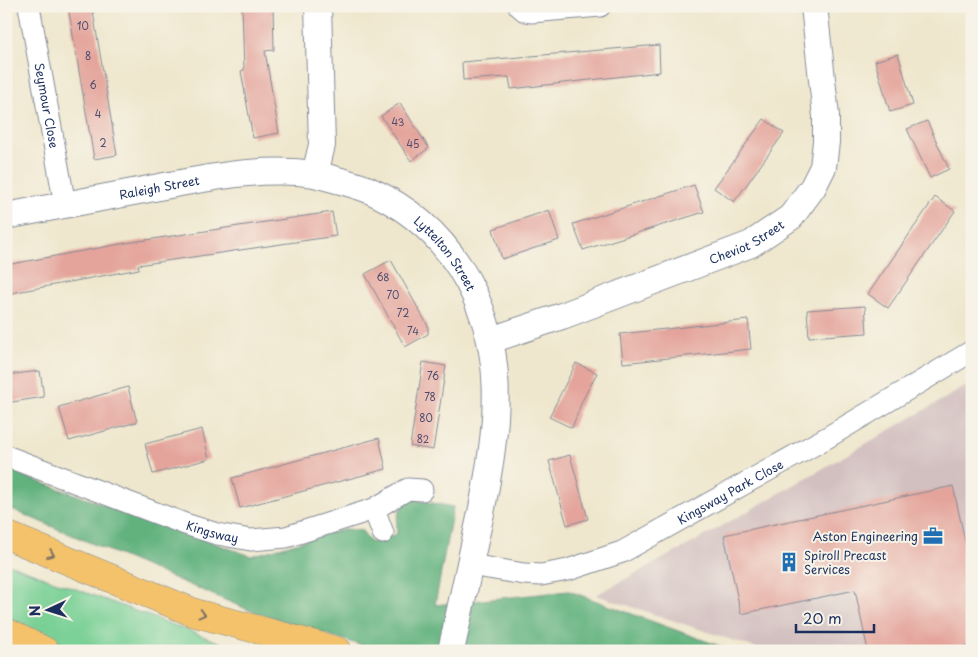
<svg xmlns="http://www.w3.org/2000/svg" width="978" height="657" font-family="'Playpen Sans',sans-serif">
  <rect width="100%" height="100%" fill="#f7f3e8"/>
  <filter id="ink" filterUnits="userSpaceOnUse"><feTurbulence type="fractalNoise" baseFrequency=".02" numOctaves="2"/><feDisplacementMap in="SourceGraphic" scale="10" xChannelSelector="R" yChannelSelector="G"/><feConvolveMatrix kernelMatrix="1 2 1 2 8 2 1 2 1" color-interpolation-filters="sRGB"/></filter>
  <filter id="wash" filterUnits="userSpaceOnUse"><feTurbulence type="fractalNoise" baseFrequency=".0096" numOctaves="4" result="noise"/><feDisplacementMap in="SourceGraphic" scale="20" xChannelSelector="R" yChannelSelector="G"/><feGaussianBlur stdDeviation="1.12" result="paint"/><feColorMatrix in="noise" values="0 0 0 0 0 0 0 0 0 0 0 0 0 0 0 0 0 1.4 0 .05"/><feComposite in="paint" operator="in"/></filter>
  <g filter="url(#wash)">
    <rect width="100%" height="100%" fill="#efe7cd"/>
    <polygon fill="#d2bfbf" points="972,383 972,651 765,651 596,595 696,541"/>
    <polygon fill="#79d095" stroke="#4a807a" points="6,563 243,651 79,651 6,618"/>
    <path fill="#62b27e" stroke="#3e706e" d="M6,468L28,478L251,556L345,529L362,531L371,543L397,534C396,519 398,511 407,498L453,507L435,605L569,591L733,651H380L251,611L6,507Z"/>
    <g id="blocks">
      <g fill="#e4a49b">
        <polygon points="68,6 92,6 117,155 94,159"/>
        <polygon points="242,6 273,6 274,50 265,51 279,133 253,138 241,71 244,70"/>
        <polygon points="659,45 660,72 511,89 509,77 463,80 462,62"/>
        <polygon points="898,54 913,105 890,112 875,61"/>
        <polygon points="400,103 429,148 411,161 381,116"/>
        <polygon points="764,119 784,133 734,202 714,188"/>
        <polygon points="927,121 949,169 930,178 907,129"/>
        <polygon points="694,185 704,212 583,250 573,224"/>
        <polygon points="935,197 955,211 888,308 868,294"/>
        <polygon points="549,210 559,240 502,259 493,229"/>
        <polygon points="332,212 336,236 138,265 139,269 6,294 6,265 126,243"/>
        <polygon points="391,260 428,326 428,334 405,347 365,274"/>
        <polygon points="865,306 867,333 809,337 807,310"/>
        <polygon points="748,320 751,349 623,363 620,334"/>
        <polygon points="423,362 446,366 433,450 410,446"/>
        <polygon points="576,363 597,373 582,401 572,428 549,417"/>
        <polygon points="40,371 44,397 6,403 6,375"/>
        <polygon points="128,387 137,422 69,441 59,407"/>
        <polygon points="202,429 209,459 153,474 145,444"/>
        <polygon points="379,438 386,469 240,508 232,478"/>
        <polygon points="570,455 588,519 567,525 549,461"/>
        <polygon points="953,486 972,573 972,645 943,651 868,651 855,590 741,614 724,535"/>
      </g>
    </g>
  </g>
  <g filter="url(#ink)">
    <use href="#blocks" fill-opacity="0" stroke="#858b96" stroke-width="1"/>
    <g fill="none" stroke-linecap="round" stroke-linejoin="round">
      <defs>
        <g id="minor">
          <path id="s1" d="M29,6L65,205"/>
          <polyline points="519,6 525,11 531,12 600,6"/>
          <path id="s2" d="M6,456L185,524L217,534L251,540L286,537L374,509L408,489L422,490"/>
          <polyline points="374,509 383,533"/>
          <path id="s3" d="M470,565L524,574L541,575L568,570L622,552L828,437L972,351"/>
        </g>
        <g id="tertiary">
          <path id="s4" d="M318,6L322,145L315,174C332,179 352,183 369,190C407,207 438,233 460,268C510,347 498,426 481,513C471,559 461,605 451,651"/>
          <path id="s5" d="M6,216C54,207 101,198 149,189C203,179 259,166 315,174"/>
          <path id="s6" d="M491,340L562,316L751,244L791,217L813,187L823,167L826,142V116L814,6"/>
        </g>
        <g id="trunk">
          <polyline points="6,535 195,613 338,651"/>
          <polyline points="6,632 45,651"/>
        </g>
      </defs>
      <use href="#minor" stroke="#858b96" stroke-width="23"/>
      <use href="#tertiary" stroke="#858b96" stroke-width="28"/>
      <use href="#trunk" stroke="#858b96" stroke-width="29"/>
      <use href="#minor" stroke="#fff" stroke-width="21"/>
      <use href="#tertiary" stroke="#fff" stroke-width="26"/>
      <use href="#trunk" stroke="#f3c26a" stroke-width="28"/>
    </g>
    <defs><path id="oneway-chevron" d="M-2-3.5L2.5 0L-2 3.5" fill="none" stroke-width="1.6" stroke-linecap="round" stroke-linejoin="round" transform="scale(1.25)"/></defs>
    <g stroke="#7c7163">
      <use href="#oneway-chevron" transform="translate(51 554) rotate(22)"/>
      <use href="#oneway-chevron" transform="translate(202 614) rotate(15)"/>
    </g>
  </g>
  <defs>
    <symbol id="office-bare" viewBox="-9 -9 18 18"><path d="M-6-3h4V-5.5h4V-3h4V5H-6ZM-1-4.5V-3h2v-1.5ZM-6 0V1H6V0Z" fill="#1f6fb2" stroke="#f7f3e8" stroke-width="2.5" paint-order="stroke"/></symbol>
    <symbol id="building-bare" viewBox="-9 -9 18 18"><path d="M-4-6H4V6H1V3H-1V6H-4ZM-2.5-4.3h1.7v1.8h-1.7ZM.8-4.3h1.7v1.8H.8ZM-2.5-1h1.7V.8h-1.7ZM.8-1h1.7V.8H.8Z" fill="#1f6fb2" stroke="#f7f3e8" stroke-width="2.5" paint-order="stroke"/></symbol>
  </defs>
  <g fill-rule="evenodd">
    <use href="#office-bare" x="919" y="522" width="28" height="28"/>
    <use href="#building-bare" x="775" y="548" width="28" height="28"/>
  </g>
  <g text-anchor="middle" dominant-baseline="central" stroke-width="4" stroke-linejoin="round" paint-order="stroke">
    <g font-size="10" fill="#4d4c6d">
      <text x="83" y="25">10</text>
      <text x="88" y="55">8</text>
      <text x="93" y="84">6</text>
      <text x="98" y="113">4</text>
      <text x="398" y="121">43</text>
      <text x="103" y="142">2</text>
      <text x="413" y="143">45</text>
      <text x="383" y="276">68</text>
      <text x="393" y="294">70</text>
      <text x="403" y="312">72</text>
      <text x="413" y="330">74</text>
      <text x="433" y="375">76</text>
      <text x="430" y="396">78</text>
      <text x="426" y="417">80</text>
      <text x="423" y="438">82</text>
    </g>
    <g font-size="12" fill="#1b2f5e" stroke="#f7f3e8">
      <text stroke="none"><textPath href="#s1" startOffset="101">Seymour Close</textPath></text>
      <text stroke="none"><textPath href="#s5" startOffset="156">Raleigh Street</textPath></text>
      <text stroke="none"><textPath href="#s6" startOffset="274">Cheviot Street</textPath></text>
      <text stroke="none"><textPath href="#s4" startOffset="326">Lyttelton Street</textPath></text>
      <text stroke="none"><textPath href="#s3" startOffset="280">Kingsway Park Close</textPath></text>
      <text stroke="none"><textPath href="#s2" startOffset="220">Kingsway</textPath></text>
    </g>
    <g font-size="12" fill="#1b2f5e" stroke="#f7f3e8" text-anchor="end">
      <text x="918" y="536">Aston Engineering</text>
      <text x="804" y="555" text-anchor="start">Spiroll Precast<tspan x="804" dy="14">Services</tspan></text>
    </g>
  </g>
  <rect width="978" height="657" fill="none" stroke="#f7f3e8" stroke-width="25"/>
  <g transform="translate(48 610) rotate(266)" stroke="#f7f3e8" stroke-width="4" paint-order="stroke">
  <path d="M0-4L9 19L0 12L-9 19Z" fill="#1b2f5e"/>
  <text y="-8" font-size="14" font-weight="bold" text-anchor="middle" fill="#1b2f5e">N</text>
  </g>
  <path d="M796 624v8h78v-8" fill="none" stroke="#1b2f5e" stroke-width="2.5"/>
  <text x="803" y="624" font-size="15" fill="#1b2f5e" stroke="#f7f3e8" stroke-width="4" paint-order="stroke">20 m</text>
</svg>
